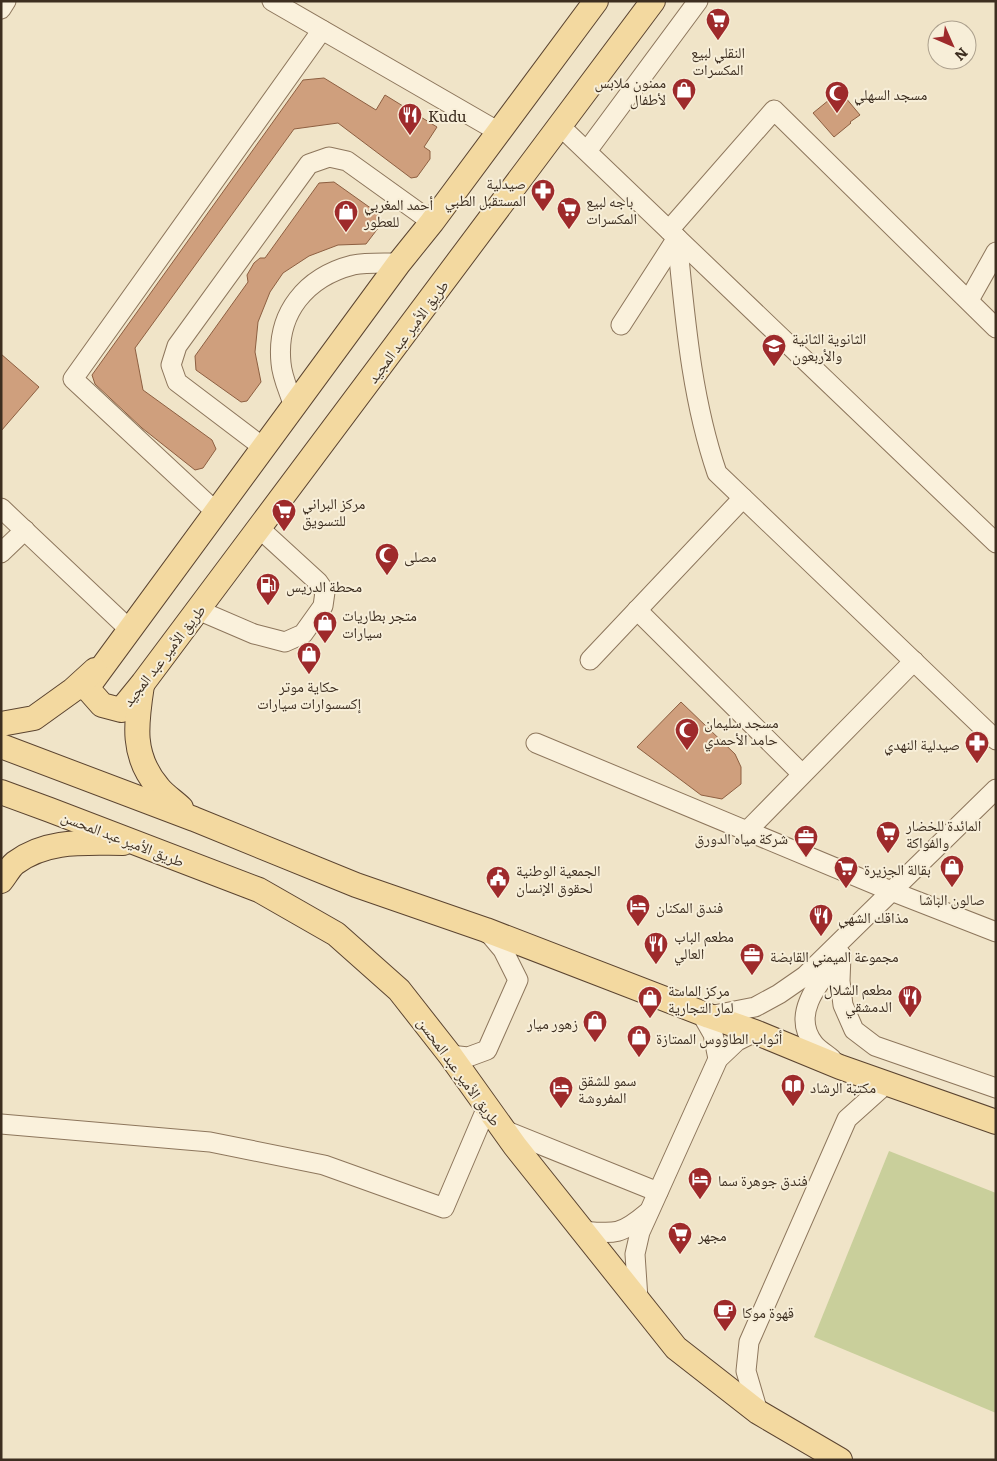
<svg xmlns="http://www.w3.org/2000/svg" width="997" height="1461" font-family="Literata,'Noto Naskh Arabic',serif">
  <rect width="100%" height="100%" fill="#f0e4c8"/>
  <polygon fill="#c9cf9b" points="889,1151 996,1193 996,1413 814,1337"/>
  <g fill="#cf9f7d" stroke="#8d5f41">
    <polygon points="324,78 376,110 385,95 437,127 424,147 430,151 430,159 417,177 411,178 338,123 294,129 135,348 143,390 212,440 216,449 203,468 195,470 142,428 95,384 92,375 303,80"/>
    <polygon points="840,91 860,115 850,122 851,123 834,137 813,113"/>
    <polygon points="334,182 379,214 382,223 366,244 338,245 309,256 283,273 270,292 258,322 255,352 261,382 247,401 241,402 196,370 195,356 248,282 247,275 254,263 260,258 265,258 319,183"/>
    <polygon points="1,354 39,387 1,431"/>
    <polygon points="681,702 735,754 741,767 741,784 722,799 701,795 637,747"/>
  </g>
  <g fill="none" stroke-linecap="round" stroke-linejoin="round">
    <defs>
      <g id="minor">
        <polyline points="272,1 499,132"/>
        <polyline points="1,9 6,1"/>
        <polyline points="560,126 996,543"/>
        <polyline points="587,151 698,1"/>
        <polyline points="669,230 774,110 996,328"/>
        <path d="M677,238C685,317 691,397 717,473L996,740"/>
        <polyline points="969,300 996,252"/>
        <polyline points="621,325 677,238"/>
        <path d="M294,407C290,393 282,378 281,363C276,313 306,277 353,265C367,262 385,263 399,263"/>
        <polyline points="264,448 177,382 171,365 177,346 309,164 329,157 347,161 432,222"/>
        <polyline points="1,508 129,629"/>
        <polyline points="216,512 73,379 322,30"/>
        <polyline points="1,553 25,530"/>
        <polyline points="198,610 254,634 285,642 303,634 323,606 325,592 318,582 259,528"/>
        <polyline points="637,610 802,774"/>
        <polyline points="590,660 743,498"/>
        <polyline points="536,743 891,891 996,932"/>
        <polyline points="747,831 914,661"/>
        <polyline points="841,955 840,981 843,1005 854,1030 875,1046 996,1088"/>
        <polyline points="701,1013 713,1034 718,1059"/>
        <polyline points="709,1016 755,1007 779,994 805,976 996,789"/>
        <polyline points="450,1055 468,1057 487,1050 518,980 503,950 487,931"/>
        <path d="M832,1059C826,1054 819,1050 814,1044C789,1013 822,979 841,955"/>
        <polyline points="1,1124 210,1142 324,1165 444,1208 487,1107"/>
        <polyline points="504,1130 658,1192"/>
        <path d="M583,1231C615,1234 621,1235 647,1213"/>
        <polyline points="638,1299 635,1254 640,1232 650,1210 718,1059 737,1041 755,1032"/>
        <polyline points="758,1412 746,1371 749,1342 847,1119 886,1084"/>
      </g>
      <g id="major">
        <polyline points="596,1 432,222 399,263 87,688 102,705 121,710 143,683 653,1"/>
        <path d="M142,685C136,724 131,755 158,787C164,795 174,801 181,808"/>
        <polyline points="1,724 34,718 73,690 95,670"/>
        <polyline points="1,746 194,819 356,885 486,930 709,1016 755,1032 840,1067 996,1122"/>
        <polyline points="1,792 50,810 259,890 336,934 399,990 450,1055 515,1146 676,1348 758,1412 840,1460"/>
        <path d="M1,881C5,876 10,867 15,863C47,839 86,843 123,843"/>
      </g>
    </defs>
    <use href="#minor" stroke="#8d765c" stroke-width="21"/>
    <use href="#major" stroke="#5b4430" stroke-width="26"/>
    <use href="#minor" stroke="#faf1dc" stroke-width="19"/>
    <use href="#major" stroke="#f3d9a0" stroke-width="24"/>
  </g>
  <defs>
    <symbol id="supermarket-pin" viewBox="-11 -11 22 30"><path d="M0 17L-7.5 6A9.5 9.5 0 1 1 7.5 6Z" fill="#9e2a2b" stroke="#f7eed8"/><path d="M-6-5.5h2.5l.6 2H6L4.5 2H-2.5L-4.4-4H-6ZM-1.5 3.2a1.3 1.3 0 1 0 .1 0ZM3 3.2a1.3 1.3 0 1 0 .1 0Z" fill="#fff"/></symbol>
    <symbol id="shop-pin" viewBox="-11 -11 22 30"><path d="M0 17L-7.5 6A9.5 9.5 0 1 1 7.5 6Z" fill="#9e2a2b" stroke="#f7eed8"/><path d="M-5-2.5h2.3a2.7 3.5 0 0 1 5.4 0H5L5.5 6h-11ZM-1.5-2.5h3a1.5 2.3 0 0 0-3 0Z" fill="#fff"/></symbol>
    <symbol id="mosque-pin" viewBox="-11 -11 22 30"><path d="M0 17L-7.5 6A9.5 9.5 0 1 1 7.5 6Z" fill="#9e2a2b" stroke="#f7eed8"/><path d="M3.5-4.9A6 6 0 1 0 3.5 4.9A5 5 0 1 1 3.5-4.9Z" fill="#fff"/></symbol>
    <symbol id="restaurant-pin" viewBox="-11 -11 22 30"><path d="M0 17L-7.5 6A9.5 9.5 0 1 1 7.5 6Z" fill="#9e2a2b" stroke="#f7eed8"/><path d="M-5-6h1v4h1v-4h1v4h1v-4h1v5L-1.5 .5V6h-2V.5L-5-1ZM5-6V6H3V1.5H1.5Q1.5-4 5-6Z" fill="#fff"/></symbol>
    <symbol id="pharmacy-pin" viewBox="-11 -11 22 30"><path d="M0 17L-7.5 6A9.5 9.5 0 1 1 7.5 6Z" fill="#9e2a2b" stroke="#f7eed8"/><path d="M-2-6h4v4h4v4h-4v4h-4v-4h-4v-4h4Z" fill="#fff"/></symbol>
    <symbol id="school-pin" viewBox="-11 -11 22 30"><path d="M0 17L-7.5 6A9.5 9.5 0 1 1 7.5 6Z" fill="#9e2a2b" stroke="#f7eed8"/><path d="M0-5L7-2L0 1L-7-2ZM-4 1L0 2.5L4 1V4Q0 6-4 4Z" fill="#fff"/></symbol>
    <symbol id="fuel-pin" viewBox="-11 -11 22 30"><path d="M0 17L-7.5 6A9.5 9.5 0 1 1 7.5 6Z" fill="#9e2a2b" stroke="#f7eed8"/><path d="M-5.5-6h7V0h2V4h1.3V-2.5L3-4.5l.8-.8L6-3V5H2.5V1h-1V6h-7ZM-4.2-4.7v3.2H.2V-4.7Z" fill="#fff"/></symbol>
    <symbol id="office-pin" viewBox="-11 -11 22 30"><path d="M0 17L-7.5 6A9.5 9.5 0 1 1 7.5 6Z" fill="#9e2a2b" stroke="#f7eed8"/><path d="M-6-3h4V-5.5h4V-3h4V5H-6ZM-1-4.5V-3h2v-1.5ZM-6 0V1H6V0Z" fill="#fff"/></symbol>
    <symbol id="civic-pin" viewBox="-11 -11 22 30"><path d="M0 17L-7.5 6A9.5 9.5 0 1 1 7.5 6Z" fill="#9e2a2b" stroke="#f7eed8"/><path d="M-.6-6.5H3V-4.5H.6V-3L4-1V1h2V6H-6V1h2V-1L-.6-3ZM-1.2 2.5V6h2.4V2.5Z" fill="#fff"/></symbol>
    <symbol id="hotel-pin" viewBox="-11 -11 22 30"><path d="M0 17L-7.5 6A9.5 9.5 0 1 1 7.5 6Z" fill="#9e2a2b" stroke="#f7eed8"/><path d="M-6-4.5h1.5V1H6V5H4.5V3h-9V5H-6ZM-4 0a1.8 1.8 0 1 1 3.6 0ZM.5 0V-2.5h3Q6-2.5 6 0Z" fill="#fff"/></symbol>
    <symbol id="library-pin" viewBox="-11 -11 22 30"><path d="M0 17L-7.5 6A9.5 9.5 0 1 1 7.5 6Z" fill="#9e2a2b" stroke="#f7eed8"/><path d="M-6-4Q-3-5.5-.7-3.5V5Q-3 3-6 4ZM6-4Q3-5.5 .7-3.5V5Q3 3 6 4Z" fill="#fff"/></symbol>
    <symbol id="cafe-pin" viewBox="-11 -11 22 30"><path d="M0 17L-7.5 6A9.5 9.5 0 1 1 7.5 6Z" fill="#9e2a2b" stroke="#f7eed8"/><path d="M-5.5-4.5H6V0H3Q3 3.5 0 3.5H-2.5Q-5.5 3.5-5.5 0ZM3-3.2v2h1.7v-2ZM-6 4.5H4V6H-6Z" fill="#fff"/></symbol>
  </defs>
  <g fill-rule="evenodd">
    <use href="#supermarket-pin" x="704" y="6" width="28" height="38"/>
    <use href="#shop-pin" x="670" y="76" width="28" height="38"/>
    <use href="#mosque-pin" x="823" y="79" width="28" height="38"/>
    <use href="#restaurant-pin" x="396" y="101" width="28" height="38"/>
    <use href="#pharmacy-pin" x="529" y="177" width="28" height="38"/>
    <use href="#supermarket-pin" x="555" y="195" width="28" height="38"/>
    <use href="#shop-pin" x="332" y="198" width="28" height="38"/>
    <use href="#school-pin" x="760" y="332" width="28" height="38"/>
    <use href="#supermarket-pin" x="270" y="497" width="28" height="38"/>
    <use href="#mosque-pin" x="373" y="541" width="28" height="38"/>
    <use href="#fuel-pin" x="254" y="571" width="28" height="38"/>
    <use href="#shop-pin" x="311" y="609" width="28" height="38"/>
    <use href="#shop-pin" x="295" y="640" width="28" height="38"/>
    <use href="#mosque-pin" x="673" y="716" width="28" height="38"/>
    <use href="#pharmacy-pin" x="963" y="729" width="28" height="38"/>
    <use href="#supermarket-pin" x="874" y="819" width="28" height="38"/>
    <use href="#office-pin" x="792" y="823" width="28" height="38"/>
    <use href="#shop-pin" x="938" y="853" width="28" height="38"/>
    <use href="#supermarket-pin" x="832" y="854" width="28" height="38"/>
    <use href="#civic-pin" x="484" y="864" width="28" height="38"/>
    <use href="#hotel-pin" x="624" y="892" width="28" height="38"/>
    <use href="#restaurant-pin" x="807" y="902" width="28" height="38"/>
    <use href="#restaurant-pin" x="642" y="930" width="28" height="38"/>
    <use href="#office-pin" x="738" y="941" width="28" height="38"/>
    <use href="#restaurant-pin" x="896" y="983" width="28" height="38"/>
    <use href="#shop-pin" x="636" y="984" width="28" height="38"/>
    <use href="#shop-pin" x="581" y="1008" width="28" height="38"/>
    <use href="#shop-pin" x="625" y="1023" width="28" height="38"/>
    <use href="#library-pin" x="779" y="1072" width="28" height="38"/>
    <use href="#hotel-pin" x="547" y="1074" width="28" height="38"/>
    <use href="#hotel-pin" x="686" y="1165" width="28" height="38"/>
    <use href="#supermarket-pin" x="666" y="1220" width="28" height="38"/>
    <use href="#cafe-pin" x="711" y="1297" width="28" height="38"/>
  </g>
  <g text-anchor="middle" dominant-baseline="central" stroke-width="4" stroke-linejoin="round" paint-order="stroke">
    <g font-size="15" fill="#3d2e20" stroke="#f7eed8" text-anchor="start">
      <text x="718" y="51" text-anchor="middle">النقلي لبيع<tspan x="718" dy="17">المكسرات</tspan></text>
      <text x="666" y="81" text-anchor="end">ممنون ملابس<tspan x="666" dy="17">لأطفال</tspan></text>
      <text x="854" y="93">مسجد السهلي</text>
      <text x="428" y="115">Kudu</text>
      <text x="526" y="182" text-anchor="end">صيدلية<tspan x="526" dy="17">المستقبل الطبي</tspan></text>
      <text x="586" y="200">باجه لبيع<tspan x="586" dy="17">المكسرات</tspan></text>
      <text x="364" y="203">أحمد المغربي<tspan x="364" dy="17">للعطور</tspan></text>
      <text x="792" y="337">الثانوية الثانية<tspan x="792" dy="17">والأربعون</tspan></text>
      <text x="302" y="502">مركز البراني<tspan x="302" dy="17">للتسويق</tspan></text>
      <text x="404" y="555">مصلى</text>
      <text x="286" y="585">محطة الدريس</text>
      <text x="342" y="614">متجر بطاريات<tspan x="342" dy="17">سيارات</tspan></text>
      <text x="309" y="685" text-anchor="middle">حكاية موتر<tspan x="309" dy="17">إكسسوارات سيارات</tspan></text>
      <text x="704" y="721">مسجد سليمان<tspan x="704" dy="17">حامد الأحمدي</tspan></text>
      <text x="960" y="743" text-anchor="end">صيدلية النهدي</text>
      <text x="906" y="824">المائدة للخضار<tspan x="906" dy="17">والفواكة</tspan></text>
      <text x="788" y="837" text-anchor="end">شركة مياه الدورق</text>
      <text x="864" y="868">بقالة الجزيرة</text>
      <text x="516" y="869">الجمعية الوطنية<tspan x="516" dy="17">لحقوق الإنسان</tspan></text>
      <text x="952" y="898" text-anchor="middle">صالون الباشا</text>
      <text x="656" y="906">فندق المكنان</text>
      <text x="838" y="916">مذاقك الشهي</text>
      <text x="674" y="935">مطعم الباب<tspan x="674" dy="17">العالي</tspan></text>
      <text x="770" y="955">مجموعة الميمني القابضة</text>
      <text x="892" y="988" text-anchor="end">مطعم الشلال<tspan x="892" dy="17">الدمشقي</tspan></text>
      <text x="668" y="989">مركز الماسة<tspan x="668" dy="17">لمار التجارية</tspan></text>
      <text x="578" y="1022" text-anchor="end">زهور ميار</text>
      <text x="656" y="1037">أثواب الطاووس الممتازة</text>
      <text x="578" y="1079">سمو للشقق<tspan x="578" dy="17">المفروشة</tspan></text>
      <text x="810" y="1086">مكتبة الرشاد</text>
      <text x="718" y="1179">فندق جوهرة سما</text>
      <text x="698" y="1234">مجهر</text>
      <text x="742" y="1311">قهوة موكا</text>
    </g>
    <g font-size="15" fill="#3d2e20" stroke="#f7eed8">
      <text transform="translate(407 331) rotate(-53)">طريق الأمير عبد المجيد</text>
      <text transform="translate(163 655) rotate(-52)">طريق الأمير عبد المجيد</text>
      <text transform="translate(123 838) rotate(21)">طريق الأمير عبد المحسن</text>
      <text transform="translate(460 1071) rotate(54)">طريق الأمير عبد المحسن</text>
    </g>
  </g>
  <rect width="997" height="1461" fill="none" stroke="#3d2e20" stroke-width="5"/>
  <g transform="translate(952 45) rotate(135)"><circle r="24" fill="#f7eed8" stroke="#ada18e"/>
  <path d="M0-4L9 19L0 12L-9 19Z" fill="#9e2a2b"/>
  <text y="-8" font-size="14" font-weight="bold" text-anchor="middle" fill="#3d2e20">N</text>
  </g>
</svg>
